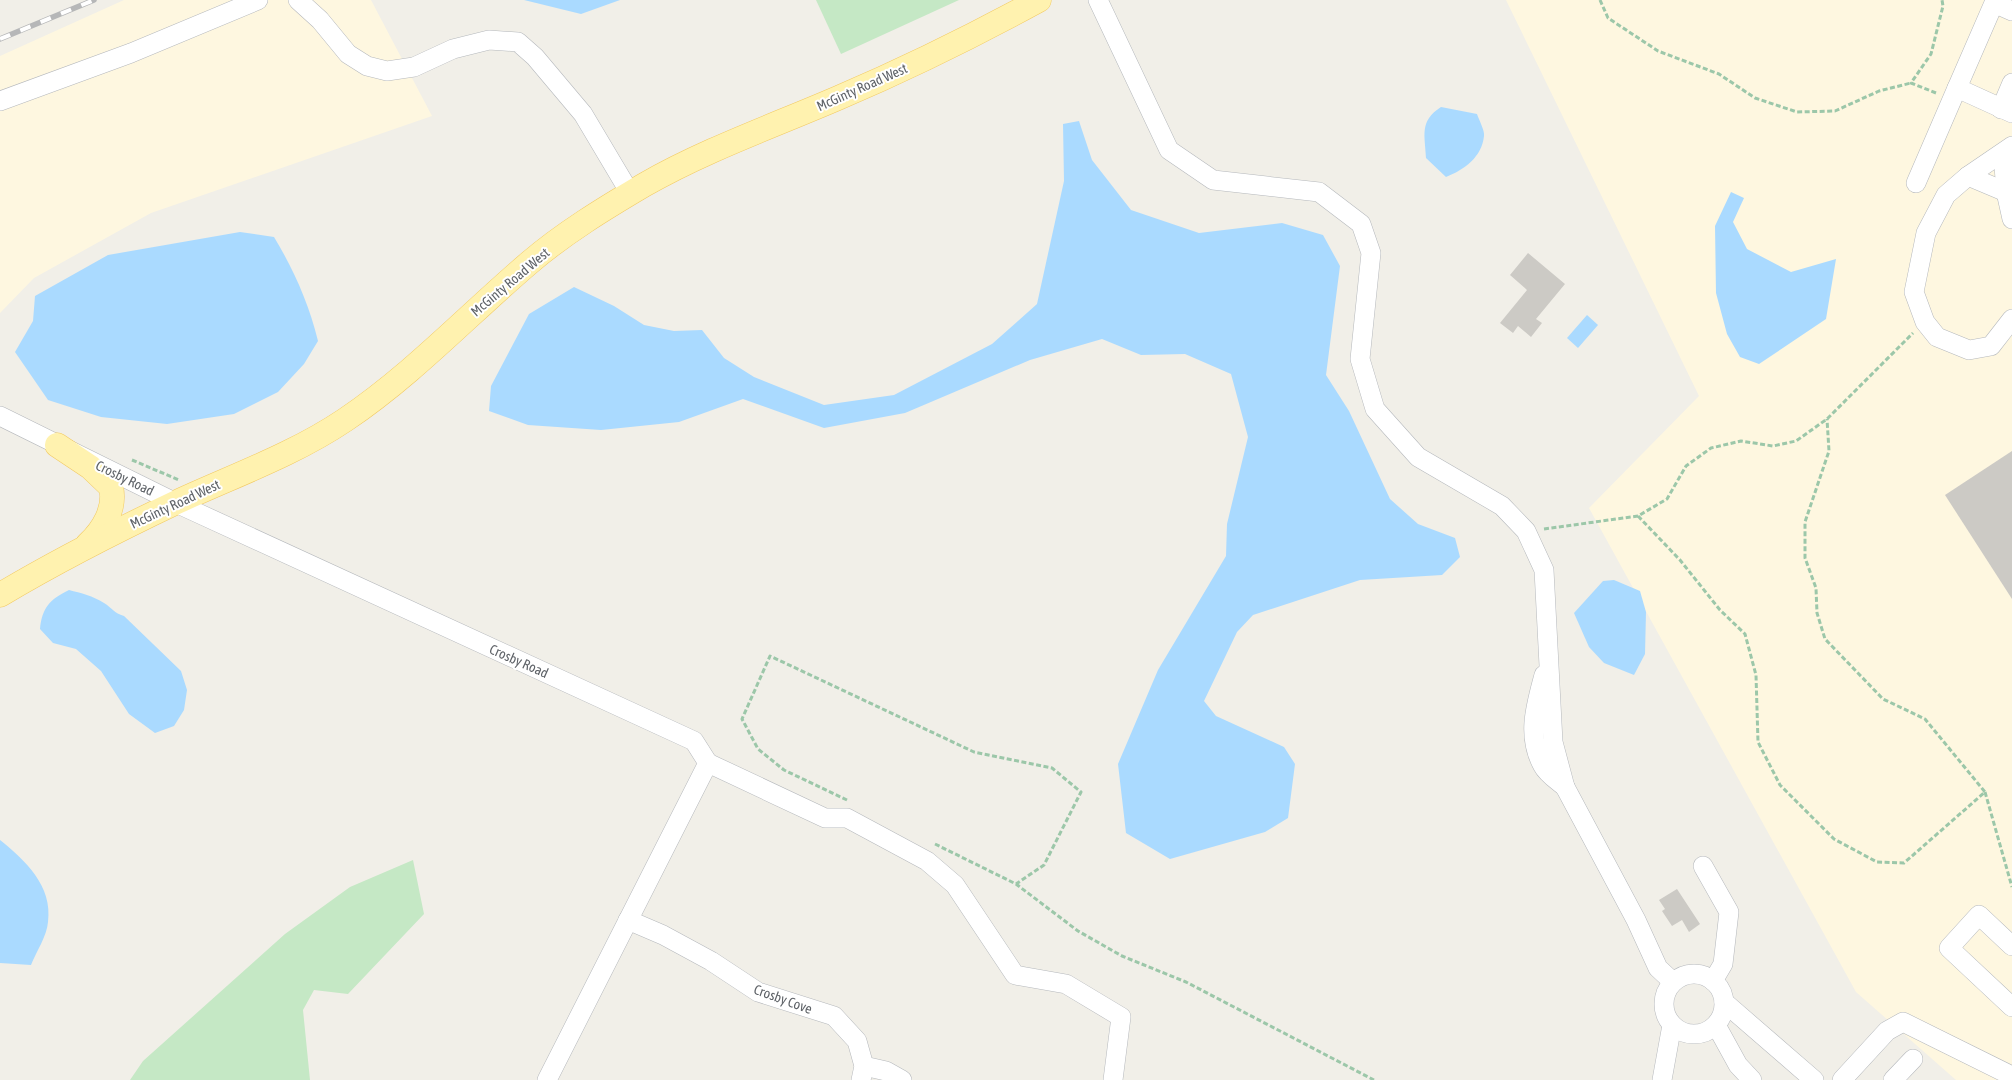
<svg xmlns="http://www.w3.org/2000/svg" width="2012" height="1080" font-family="'Asap Condensed',sans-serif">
  <rect width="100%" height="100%" fill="#f1efe8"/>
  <g fill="#fef7e0">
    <polygon points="124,0 371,0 432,116 151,213 34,278 0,313 0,56"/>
    <polygon points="1506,0 2012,0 2012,1080 1956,1080 1856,992 1589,508 1699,396"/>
  </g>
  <g fill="#c5e8c5">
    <polygon points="816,0 959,0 841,54"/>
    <polygon points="413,860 424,914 348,994 314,990 303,1010 310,1080 130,1080 143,1061 285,934 350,887"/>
  </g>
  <g fill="#aadaff">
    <polygon points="524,0 620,0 581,14"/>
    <path d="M1441,107L1477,114C1479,120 1485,131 1484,136C1482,157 1464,170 1446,177L1426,158C1425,135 1419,121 1441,107Z"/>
    <polygon points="1079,121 1092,160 1131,210 1199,233 1282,223 1323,235 1340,266 1326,375 1349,411 1390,499 1418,524 1455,538 1460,557 1442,575 1360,580 1253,615 1237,632 1204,701 1216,716 1284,747 1295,764 1288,818 1265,832 1170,859 1126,833 1118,764 1158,670 1226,556 1227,524 1248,437 1231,374 1185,354 1141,355 1102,339 1030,360 905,413 824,428 743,399 679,422 601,430 528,425 489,411 491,386 529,314 574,287 614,306 644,325 674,331 702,330 724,358 754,377 824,405 894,395 992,344 1037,304 1064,181 1063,124"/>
    <polygon points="1731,192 1744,198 1733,222 1747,249 1791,272 1836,259 1826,319 1759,364 1740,357 1727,334 1716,293 1715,226"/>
    <path d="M240,232L274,237C294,270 309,304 318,341L304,364L278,392L234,414L167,424L101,417L48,400L15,352L33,321L35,296L108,255Z"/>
    <polygon points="1587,315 1598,325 1578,348 1567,338"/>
    <polygon points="1614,580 1640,591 1646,612 1645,654 1634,675 1604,663 1589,647 1574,613 1603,581"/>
    <path d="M69,590C81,593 93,596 104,603C112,608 114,613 124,616L181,671L187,690L184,710L174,726L155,733L129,714L101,671L76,649L53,643L40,629C42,608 50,599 69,590Z"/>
    <path d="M0,840C25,860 53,886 48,922C47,936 36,952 31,965L0,963Z"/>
  </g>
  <g fill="#cccac5">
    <polygon points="1528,253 1565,284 1536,319 1542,323 1531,337 1518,326 1513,333 1500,323 1527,290 1510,275"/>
    <polygon points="2012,451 2012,599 1945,495"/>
    <polygon points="1677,889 1700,924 1689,932 1682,920 1672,926 1662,911 1665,909 1659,900"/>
  </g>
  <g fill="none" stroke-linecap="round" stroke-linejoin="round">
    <defs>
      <g id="minor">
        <polyline points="298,0 320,20 348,54 367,66 387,71 414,67 453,49 489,40 518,42 535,57 583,114 630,193"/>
        <polyline points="1098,0 1169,150 1213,180 1319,192 1361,224 1371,253 1360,359 1375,409 1418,457 1502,506 1526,531 1544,570 1553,742 1565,787 1636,920 1658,968 1673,982"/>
        <polyline points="2012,11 1994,3 1957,88 2012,113"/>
        <polyline points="0,101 131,53 258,0"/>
        <polyline points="2001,109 2012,83"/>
        <polyline points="2012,146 1968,176 1946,195 1926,233 1914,292 1925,322 1937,337 1969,350 1991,346 2012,319"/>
        <polyline points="2003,153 2006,192 2012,219"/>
        <polyline points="1968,176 2006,192"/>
        <polyline points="1916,183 1957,88"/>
        <polyline points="0,416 176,503 694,741 708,763 547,1080"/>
        <path d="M1544,675C1536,705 1526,736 1543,766C1547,774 1558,781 1565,787"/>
        <polyline points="708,763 825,818 847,818 927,861 955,885 1015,975 1066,984 1121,1017 1113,1080"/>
        <polyline points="1703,866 1729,912 1723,964 1713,981"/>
        <polyline points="628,920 663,935 711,961 758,992 834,1016 857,1041 864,1066 861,1080"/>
        <polyline points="2012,946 1979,915 1949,948 2012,1007"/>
        <circle cx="1694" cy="1004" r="30"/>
        <polyline points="1724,1002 1814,1080"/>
        <polyline points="1716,1025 1738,1065 1752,1080"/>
        <polyline points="864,1066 886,1071 902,1080"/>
        <polyline points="1662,1080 1672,1025"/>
        <polyline points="1842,1080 1887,1031 1903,1022 2012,1076"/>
        <polyline points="1893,1080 1913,1059"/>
      </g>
      <g id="major">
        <path d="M57,445L90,467L111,487C116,509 103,530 88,544"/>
        <path d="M0,595C57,561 116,531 177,502C233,476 293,455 345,420C412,375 468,315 529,263C564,233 605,208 644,185C705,150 773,126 838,98C906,69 973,36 1039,0"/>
      </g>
    </defs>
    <use href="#minor" stroke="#b5b8bc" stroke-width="20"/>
    <use href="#major" stroke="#f2c960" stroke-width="25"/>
    <g stroke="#9cc7a9" stroke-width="3" stroke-dasharray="5 2.5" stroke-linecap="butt">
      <polyline points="1600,0 1608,18 1658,51 1719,74 1755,98 1797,112 1835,111 1879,91 1911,83"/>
      <polyline points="1936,93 1911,83 1931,54 1943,6 1942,0"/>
      <polyline points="132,460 179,480"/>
      <polyline points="1638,516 1680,560 1720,610 1745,634 1756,675 1758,742 1780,785 1834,839 1877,862 1904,863 1985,792 1925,719 1883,699 1825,639 1817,613 1816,588 1805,558 1805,522 1829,451 1827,419"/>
      <polyline points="1544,529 1638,516 1667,499 1686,466 1711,448 1741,441 1773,446 1796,441 1827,419 1913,333"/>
      <polyline points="1985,792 2012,887"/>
      <polyline points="847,800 784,770 758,749 742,719 770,656 974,752 1052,768 1081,792 1044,865 1016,884"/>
      <polyline points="935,844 1016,884 1078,931 1122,956 1186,982 1374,1080"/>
    </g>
    <use href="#minor" stroke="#fff" stroke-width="19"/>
    <use href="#major" stroke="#fff2af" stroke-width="24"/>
    <defs>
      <polyline id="rail" points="0,39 94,0"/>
    </defs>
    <use href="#rail" stroke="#b6b7b8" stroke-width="5.5"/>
    <use href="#rail" stroke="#fff" stroke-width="4" stroke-dasharray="11" stroke-linecap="butt"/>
  </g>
  <g text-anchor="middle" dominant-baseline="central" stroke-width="4" stroke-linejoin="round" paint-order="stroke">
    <g font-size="14" fill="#5f6368" stroke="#fff">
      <text transform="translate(862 87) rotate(-24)">McGinty Road West</text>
      <text transform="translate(510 282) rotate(-40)">McGinty Road West</text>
      <text transform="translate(125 478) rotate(26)">Crosby Road</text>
      <text transform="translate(175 504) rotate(-25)">McGinty Road West</text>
      <text transform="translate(519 661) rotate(24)">Crosby Road</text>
      <text transform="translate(783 999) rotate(20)">Crosby Cove</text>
    </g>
  </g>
</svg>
